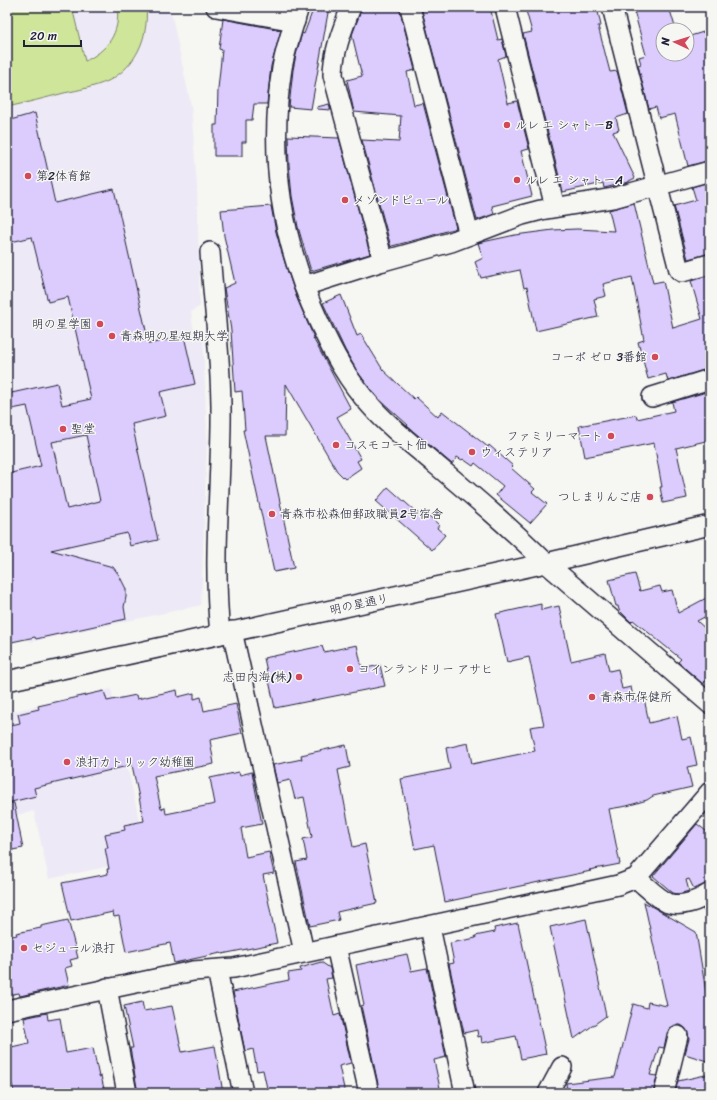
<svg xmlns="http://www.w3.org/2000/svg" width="717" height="1100" font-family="Sriracha,'Klee One',sans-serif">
  <rect width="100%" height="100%" fill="#f6f6f2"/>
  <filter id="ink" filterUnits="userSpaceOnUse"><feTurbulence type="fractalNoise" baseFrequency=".025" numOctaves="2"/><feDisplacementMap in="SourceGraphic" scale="8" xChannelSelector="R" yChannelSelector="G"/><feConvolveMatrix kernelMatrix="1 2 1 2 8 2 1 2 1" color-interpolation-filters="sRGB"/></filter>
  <g filter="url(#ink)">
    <g fill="#eee9f6">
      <polygon points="7,7 170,7 191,106 197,188 200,306 191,312 194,336 203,337 207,440 201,605 30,642 17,583 7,585"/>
      <polygon points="111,689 147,858 49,879 34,811 7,817 7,713"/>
    </g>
    <path fill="#cee59a" stroke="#78846a" d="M7,7H72L85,61C107,51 121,32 117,7H146C149,37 136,67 108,81C94,87 79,90 64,93C45,98 26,103 7,107Z"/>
    <g fill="#dcccfe" stroke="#22223b" fill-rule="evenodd">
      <polygon points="314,7 329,7 311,109 289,107 293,70 296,55 302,33 304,34"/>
      <polygon points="367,7 399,7 415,70 407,72 414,105 423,103 456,228 427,237 392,246 391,247 362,140 399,142 401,116 354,112 347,80 362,76 352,35 362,8"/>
      <polygon points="421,7 451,7 452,11 467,7 490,7 498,40 502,39 506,56 498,59 508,103 517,101 529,149 521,151 532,196 492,206 494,214 477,220"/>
      <polygon points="525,7 597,7 601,26 598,26 610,72 617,71 628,114 616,118 619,130 613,132 635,178 629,181 629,182 604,188 603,183 563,192 523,34 532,32"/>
      <polygon points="633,7 669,7 676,30 663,30 663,54 687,54 687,37 710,30 710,160 688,166 675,114 659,118 656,107 649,109 638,65 641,64 639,57 646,55"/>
      <polygon points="223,19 281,30 271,66 267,104 254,104 252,120 246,120 246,142 242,142 242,156 214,156 214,125 217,125 218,89 222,50 219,49"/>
      <polygon points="329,104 331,110 317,109 317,107"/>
      <path d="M35,113L55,203L114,189L149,344L184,336L195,384L160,392L166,416L132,424L158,540L130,546L127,533L51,550L113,567L119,575L126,589V597L124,607L126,619L36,639L35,637L7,643V474L41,466L27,406L7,410V394L57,383L62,405L91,399L68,297L48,302L32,237L7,243V121ZM86,435L100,501L67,509L52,442Z"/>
      <polygon points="288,136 339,138 370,254 311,271 298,227 292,196 289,165"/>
      <polygon points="710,182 710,253 688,259 674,206 696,200 692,187"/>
      <polygon points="634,203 653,283 663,281 673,328 702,319 691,281 710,275 710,368 668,381 666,374 648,379 638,342 644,340 632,277 603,284 606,296 594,299 598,317 536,331 527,287 524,288 520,270 481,278 475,262 483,258 478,243 515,235 553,230 577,229 614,231 609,210"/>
      <polygon points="271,206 276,232 285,263 296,296 315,340 313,338 351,409 337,417 361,459 357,461 361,468 345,479 337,471 286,384 285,436 266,436 294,568 274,572 243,430 245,430 242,391 235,392 231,330 224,288 235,283 224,236 221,210"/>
      <polygon points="341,295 357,336 361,334 383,370 414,399 416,397 438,417 442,411 488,447 489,445 513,466 511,468 535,489 532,492 547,504 530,523 496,495 503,486 475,463 473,466 463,459 462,460 457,457 452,464 407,426 408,425 379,399 371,390 357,371 345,350 323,303"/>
      <polygon points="710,391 710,440 676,448 687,498 663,503 660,487 662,487 654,443 585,457 579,426 636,415 637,419 674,411 672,402"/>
      <polygon points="388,487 424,519 428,515 439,525 437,528 445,535 432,550 376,501"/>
      <polygon points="635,574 640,591 660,586 662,592 672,590 678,613 710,596 710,614 697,621 710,633 710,676 703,684 678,662 681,659 633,620 631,622 619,610 618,606 616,606 609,580"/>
      <polygon points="541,604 541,610 559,606 571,661 605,653 609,671 618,669 622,689 631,687 634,701 644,698 649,723 677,716 682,739 691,737 697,765 687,767 692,787 653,796 647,800 627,806 609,809 620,864 589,870 591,871 445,902 434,845 415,849 401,779 450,769 446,748 468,743 472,764 535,751 530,727 544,725 529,657 507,662 496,614"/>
      <polygon points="357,645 362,669 380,665 385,686 275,708 264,658 322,646 324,652"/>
      <polygon points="177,690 178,697 194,693 194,699 201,697 204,711 236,704 242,733 210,740 214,764 154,776 161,809 165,808 166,814 215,804 210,778 239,772 240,775 252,772 262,824 241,828 246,857 269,852 274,873 263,875 277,943 222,954 221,953 174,963 170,943 126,952 119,916 114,917 113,912 71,921 62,883 108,874 107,869 109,869 105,848 108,848 105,834 125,830 124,825 144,821 132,765 34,788 36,796 7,803 7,726 20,723 18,714 39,709 38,706 104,691 107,701 136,695 137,699"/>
      <polygon points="346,745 350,767 338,770 353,847 365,844 377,903 337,912 339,920 310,926 296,862 307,860 303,839 312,837 304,797 295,799 290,780 277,783 273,765 302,759 301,755"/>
      <polygon points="7,803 14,803 23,848 7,851"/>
      <polygon points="697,824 710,834 710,882 694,889 689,879 686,880 689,891 678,894 673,893 653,876"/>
      <polygon points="644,902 696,932 710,1016 710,1062 685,1054 689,1039 688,1033 685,1028 681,1025 675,1025 670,1028 667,1033 664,1048 659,1047 650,1075 657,1076 653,1093 567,1093 566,1083 615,1077 633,1004 647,1008 648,1002 667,1006"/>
      <polygon points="710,906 710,925 703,909"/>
      <polygon points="586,919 606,1016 574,1039 550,927"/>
      <polygon points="68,920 78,958 70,960 72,966 65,968 69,985 20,996 19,993 7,995 7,937 17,935 16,933 41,928 41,926"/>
      <polygon points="518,923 546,1054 521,1059 516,1036 482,1043 481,1036 478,1037 477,1030 464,1033 449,964 454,963 450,943 476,938 475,936 495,932 494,928"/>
      <polygon points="407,954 411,971 427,968 446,1057 434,1060 441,1093 380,1093 362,1010 361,1006 364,1005 356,965"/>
      <polygon points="321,962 330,968 332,978 326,979 334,1016 340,1014 351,1063 339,1066 345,1093 268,1093 263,1070 257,1071 253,1049 245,1051 233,992 289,980 288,973 301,971 300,968"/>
      <polygon points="142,1002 144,1011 172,1006 182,1052 215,1046 223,1093 138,1093 130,1048 133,1048 124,1006"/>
      <polygon points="47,1013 48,1020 60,1018 66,1053 93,1048 99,1077 101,1076 105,1093 14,1093 10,1076 7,1076 7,1048 29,1043 24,1018"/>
      <polygon points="710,1074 710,1093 675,1093 678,1081"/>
    </g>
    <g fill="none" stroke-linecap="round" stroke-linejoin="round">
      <defs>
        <g id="minor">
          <polyline points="216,7 295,21"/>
          <path d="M299,7C293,27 286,47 282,68C268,157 281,241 319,322C333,353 348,381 371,406C390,428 413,445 435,464C473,496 511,528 546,563L710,704"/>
          <path d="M351,7C343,28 333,52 333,75L383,261"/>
          <polyline points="410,7 469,235"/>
          <polyline points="505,7 555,207"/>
          <polyline points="612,7 679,270 682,272 710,264"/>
          <path d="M210,252C214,309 222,368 221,425C220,495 213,564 220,634"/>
          <polyline points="304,286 383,261 451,242 522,215 541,210 613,198 710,171"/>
          <polyline points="652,397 710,379"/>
          <polyline points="232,631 304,952"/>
          <polyline points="7,681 546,563 710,525"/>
          <path d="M636,878C646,886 657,898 668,903C681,908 700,900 710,893"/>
          <polyline points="430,927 465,1093"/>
          <polyline points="336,946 369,1093"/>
          <polyline points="217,970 243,1093"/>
          <polyline points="107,988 127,1093"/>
          <polyline points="7,1010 193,971 234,968 618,885 636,878 710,792"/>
          <polyline points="548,1093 562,1067"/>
          <polyline points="664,1093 678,1036"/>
        </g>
      </defs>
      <use href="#minor" stroke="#22223b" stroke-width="22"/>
      <use href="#minor" stroke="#f6f6f2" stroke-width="19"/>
    </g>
  </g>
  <g fill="#d1495b" stroke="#f6f6f2" stroke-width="1.5">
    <circle cx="507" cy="125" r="4"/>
    <circle cx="28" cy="176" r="4"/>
    <circle cx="517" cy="180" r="4"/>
    <circle cx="345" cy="200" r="4"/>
    <circle cx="100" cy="324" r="4"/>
    <circle cx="112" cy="336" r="4"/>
    <circle cx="655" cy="357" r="4"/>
    <circle cx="63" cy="429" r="4"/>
    <circle cx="611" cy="436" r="4"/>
    <circle cx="336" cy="445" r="4"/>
    <circle cx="472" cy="452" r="4"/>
    <circle cx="650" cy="497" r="4"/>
    <circle cx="272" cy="514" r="4"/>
    <circle cx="350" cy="669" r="4"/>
    <circle cx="299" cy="677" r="4"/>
    <circle cx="592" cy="697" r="4"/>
    <circle cx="67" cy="762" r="4"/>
    <circle cx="24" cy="948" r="4"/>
  </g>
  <g text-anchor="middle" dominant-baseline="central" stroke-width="3" stroke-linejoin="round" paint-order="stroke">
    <g font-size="12" fill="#22223b" stroke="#f6f6f2" text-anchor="start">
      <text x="515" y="125">ルレ エ シャトーB</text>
      <text x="36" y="176">第2体育館</text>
      <text x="525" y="180">ルレ エ シャトーA</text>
      <text x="353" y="200">メゾンドピュール</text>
      <text x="92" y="324" text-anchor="end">明の星学園</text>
      <text x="120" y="336">青森明の星短期大学</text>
      <text x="647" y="357" text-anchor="end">コーポ ゼロ 3番館</text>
      <text x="71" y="429">聖堂</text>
      <text x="603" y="436" text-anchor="end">ファミリーマート</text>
      <text x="344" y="445">コスモコート佃</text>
      <text x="480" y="452">ウィステリア</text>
      <text x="642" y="497" text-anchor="end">つしまりんご店</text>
      <text x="280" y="514">青森市松森佃郵政職員2号宿舎</text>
      <text x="358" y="669">コインランドリー アサヒ</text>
      <text x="291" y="677" text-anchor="end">志田内海(株)</text>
      <text x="600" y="697">青森市保健所</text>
      <text x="75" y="762">浪打カトリック幼稚園</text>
      <text x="32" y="948">セジュール浪打</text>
    </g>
    <g font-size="12" fill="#22223b" stroke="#f6f6f2">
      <text transform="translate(359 604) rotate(-12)">明の星通り</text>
    </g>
  </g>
  <rect width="717" height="1100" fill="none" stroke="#f6f6f2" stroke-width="24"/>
  <rect x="12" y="12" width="693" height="1076" fill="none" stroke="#22223b" stroke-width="1.5" filter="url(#ink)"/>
  <g transform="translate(675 42) rotate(274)"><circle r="19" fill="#f6f6f2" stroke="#a1a1a9"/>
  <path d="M0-3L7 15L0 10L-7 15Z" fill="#d1495b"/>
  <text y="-6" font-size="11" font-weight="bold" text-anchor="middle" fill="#22223b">N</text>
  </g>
  <path d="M24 40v6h57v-6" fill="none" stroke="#22223b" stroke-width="2"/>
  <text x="30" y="40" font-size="12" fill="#22223b" stroke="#f6f6f2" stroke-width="3" paint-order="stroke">20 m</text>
</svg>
